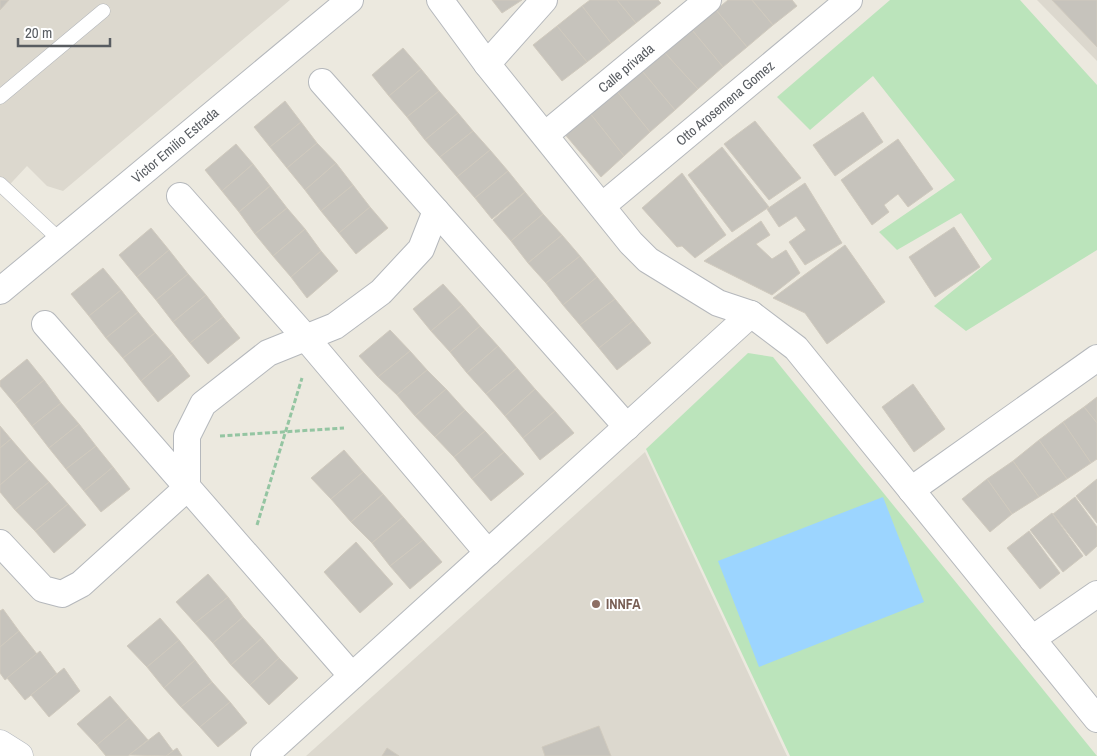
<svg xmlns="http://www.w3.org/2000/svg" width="1097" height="756" font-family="'Archivo Narrow',sans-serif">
  <rect width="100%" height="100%" fill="#ece9df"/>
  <g fill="#dcd8ce">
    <polygon points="0,0 290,0 63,191 47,186 27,166 0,195"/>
    <polygon points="1037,0 1097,0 1097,61"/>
    <polygon points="645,452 787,756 306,756"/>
  </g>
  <g fill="#bbe4bb">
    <polygon points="890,0 1020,0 1097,85 1097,250 966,331 934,306 992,259 961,213 897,250 879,232 955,180 873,76 810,130 777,97"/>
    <polygon points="748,353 773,357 1097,756 790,756 646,449"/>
  </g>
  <polygon fill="#9cd5ff" points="883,497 924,602 759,667 718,561"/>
  <g fill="#c6c3bc" stroke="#d0cabe">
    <polygon points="0,0 9,0 0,10"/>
    <polygon points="492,0 522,0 502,13"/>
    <polygon points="590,0 617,0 636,23 611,43 582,6"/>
    <polygon points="617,0 658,0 661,3 636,23"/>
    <polygon points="728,0 752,0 773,25 747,47 716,10"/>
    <polygon points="752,0 792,0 797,6 773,25"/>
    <polygon points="1052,0 1097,0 1097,47"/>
    <polygon points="582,6 611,43 587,62 557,26"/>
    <polygon points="716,10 747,47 723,67 692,30"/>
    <polygon points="557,26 587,62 562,81 533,45"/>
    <polygon points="692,30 723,67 698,89 665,53"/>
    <polygon points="403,48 421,69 389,96 372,75"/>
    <polygon points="665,53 698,89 675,110 642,71"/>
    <polygon points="421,69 439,91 407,117 389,96"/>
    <polygon points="642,71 675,110 650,132 616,90"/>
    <polygon points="616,90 650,132 624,156 589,112"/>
    <polygon points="439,91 458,113 425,140 407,117"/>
    <polygon points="285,101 301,122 270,147 254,127"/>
    <polygon points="589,112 624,156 601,177 563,132"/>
    <polygon points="863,112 883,142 835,176 813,145"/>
    <polygon points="458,113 473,131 440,157 425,140"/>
    <polygon points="755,121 801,178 769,200 724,144"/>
    <polygon points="301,122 317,143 287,168 270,147"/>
    <polygon points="473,131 490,150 457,177 440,157"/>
    <polygon points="898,139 933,189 908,207 898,194 884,205 889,212 872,225 841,180"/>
    <polygon points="317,143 336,163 305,190 287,168"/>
    <polygon points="236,144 253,164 222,191 205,170"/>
    <polygon points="722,147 769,207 732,232 688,175"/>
    <polygon points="490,150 508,171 475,198 457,177"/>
    <polygon points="336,163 353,185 321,211 305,190"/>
    <polygon points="253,164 270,186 239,212 222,191"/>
    <polygon points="508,171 525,192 492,219 475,198"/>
    <polygon points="682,173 726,235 695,258 682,246 677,247 642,208"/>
    <polygon points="805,183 842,243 805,265 789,242 806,230 796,216 779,227 767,209"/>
    <polygon points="353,185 370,207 339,233 321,211"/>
    <polygon points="270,186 287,208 255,234 239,212"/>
    <polygon points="525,192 543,214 511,241 493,220"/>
    <polygon points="370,207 388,228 356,254 339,233"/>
    <polygon points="287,208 305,229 273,256 255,234"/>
    <polygon points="543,214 562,235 528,263 511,241"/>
    <polygon points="761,221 770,235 756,244 772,259 786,250 800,273 772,295 704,261"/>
    <polygon points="954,227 980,267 935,297 909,257"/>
    <polygon points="151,228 169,250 137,277 119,255"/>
    <polygon points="305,229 321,251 291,277 273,256"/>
    <polygon points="562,235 580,256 546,283 528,263"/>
    <polygon points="845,245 885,302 827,344 805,313 773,298"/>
    <polygon points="169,250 188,274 156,300 137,277"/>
    <polygon points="321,251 338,271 307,298 291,277"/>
    <polygon points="580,256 597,277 563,305 546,283"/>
    <polygon points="103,268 121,290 89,316 71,294"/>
    <polygon points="188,274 206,295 173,322 156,300"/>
    <polygon points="597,277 615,299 580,325 563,305"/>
    <polygon points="443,284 462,305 431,331 413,309"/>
    <polygon points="121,290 138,312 106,338 89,316"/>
    <polygon points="206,295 223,317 190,343 173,322"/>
    <polygon points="615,299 633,321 599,348 580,325"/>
    <polygon points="462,305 480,326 450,352 431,331"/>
    <polygon points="138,312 155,333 123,358 106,338"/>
    <polygon points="223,317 240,338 208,364 190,343"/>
    <polygon points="633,321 651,343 617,370 599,348"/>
    <polygon points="480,326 498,346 467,373 450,352"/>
    <polygon points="390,330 410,351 378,377 359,356"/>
    <polygon points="155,333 173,354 141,381 123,358"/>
    <polygon points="498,346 517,368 486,394 467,373"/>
    <polygon points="410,351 427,370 397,395 378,377"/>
    <polygon points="173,354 190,376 158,402 141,381"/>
    <polygon points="27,359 44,380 15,404 0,386 0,381"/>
    <polygon points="517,368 535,389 505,416 486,394"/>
    <polygon points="427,370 446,389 415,416 397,395"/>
    <polygon points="44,380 61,403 32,426 15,404"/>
    <polygon points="913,384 945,429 914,452 882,407"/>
    <polygon points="446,389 465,410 435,437 415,416"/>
    <polygon points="535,389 555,411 523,438 505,416"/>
    <polygon points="1097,397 1097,423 1084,407"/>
    <polygon points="61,403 79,424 49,448 32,426"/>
    <polygon points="1084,407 1097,423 1097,459 1091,463 1063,422"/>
    <polygon points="465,410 485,431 454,457 435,437"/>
    <polygon points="555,411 574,433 540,460 523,438"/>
    <polygon points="1063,422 1091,463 1067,479 1039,440"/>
    <polygon points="79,424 96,446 66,469 49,448"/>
    <polygon points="0,426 11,439 0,448"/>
    <polygon points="485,431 504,452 472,479 454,457"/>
    <polygon points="11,439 29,460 0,485 0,448"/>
    <polygon points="1039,440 1067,479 1039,497 1013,461"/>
    <polygon points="96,446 113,467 84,491 66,469"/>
    <polygon points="344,450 363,472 331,499 311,478"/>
    <polygon points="504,452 524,474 491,501 472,479"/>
    <polygon points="29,460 49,482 15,510 0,492 0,485"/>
    <polygon points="1013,461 1039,497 1012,514 987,479"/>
    <polygon points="113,467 130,489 101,512 84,491"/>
    <polygon points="363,472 383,494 351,522 331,499"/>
    <polygon points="987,479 1012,514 990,532 962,499"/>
    <polygon points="1097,479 1097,523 1076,496"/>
    <polygon points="49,482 68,504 35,531 15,510"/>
    <polygon points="383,494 403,517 372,543 351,522"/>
    <polygon points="1075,497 1097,527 1097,546 1086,556 1053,514"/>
    <polygon points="68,504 86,525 54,553 35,531"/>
    <polygon points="1052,513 1083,556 1063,572 1030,530"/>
    <polygon points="403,517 423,540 390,566 372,543"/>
    <polygon points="1029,531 1060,573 1040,589 1007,548"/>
    <polygon points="423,540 442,562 410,589 390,566"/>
    <polygon points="356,542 393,584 360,613 324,572"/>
    <polygon points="208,574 228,597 195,623 176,602"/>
    <polygon points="228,597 243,617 213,643 195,623"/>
    <polygon points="3,609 19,631 0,647 0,611"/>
    <polygon points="243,617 262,638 231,665 213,643"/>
    <polygon points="160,618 179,640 147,667 127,646"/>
    <polygon points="19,631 37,654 5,680 0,673 0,647"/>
    <polygon points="262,638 279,658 250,685 231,665"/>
    <polygon points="179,640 195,660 164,688 147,667"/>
    <polygon points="40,651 57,674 25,700 7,678"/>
    <polygon points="279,658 298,678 269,705 250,685"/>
    <polygon points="195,660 212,682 181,707 164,688"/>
    <polygon points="64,668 80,691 49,717 31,695"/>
    <polygon points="212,682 230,702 200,727 181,707"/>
    <polygon points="110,696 129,718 97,745 77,724"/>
    <polygon points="230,702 247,723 218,747 200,727"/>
    <polygon points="129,718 148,740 128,756 106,756 97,745"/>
    <polygon points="599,726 611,756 545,756 542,747"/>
    <polygon points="159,732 173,751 167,756 129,755"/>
    <polygon points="177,748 182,756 166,756"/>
    <polygon points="387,748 399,756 382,756"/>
  </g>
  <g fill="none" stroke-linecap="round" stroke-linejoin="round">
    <defs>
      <g id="lane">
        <polyline points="0,97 103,11"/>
        <polyline points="0,184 60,240"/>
      </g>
      <g id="street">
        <polyline points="440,0 487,64 631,243 648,260 718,303 751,314 796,348 1097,719"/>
        <polyline points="487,64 544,0"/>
        <polyline points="322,82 627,427"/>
        <polyline points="545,135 708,0"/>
        <polyline points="180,196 306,338 488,553"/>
        <polyline points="602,206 849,0"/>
        <polyline points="0,291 350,0"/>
        <polyline points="45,324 352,676"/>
        <polyline points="911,490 1097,358"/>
        <polyline points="0,543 43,589 62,594 81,584 187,488 187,436 203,404 268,353 335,326 381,292 421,249 436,211"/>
        <polyline points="1032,639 1097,594"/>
        <polyline points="264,756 751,314"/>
      </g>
      <polyline id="secondary" points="0,744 19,756"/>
    </defs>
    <use href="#lane" stroke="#b5b8bc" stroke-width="15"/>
    <use href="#street" stroke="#b5b8bc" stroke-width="28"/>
    <use href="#secondary" stroke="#b5b9bf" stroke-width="29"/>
    <g stroke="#94c5a2" stroke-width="3" stroke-dasharray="5 2.5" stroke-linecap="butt">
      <polyline points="220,436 344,428"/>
      <polyline points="257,525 302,378"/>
    </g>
    <use href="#lane" stroke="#fff" stroke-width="14"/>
    <use href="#street" stroke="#fff" stroke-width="26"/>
    <use href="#secondary" stroke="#fff" stroke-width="28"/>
  </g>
  <circle fill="#8d6e63" stroke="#fff" stroke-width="2" cx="596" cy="604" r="5"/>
  <g text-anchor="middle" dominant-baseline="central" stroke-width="4" stroke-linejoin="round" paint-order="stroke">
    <g font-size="14" fill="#585c61" stroke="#fff">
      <text transform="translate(626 68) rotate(-40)">Calle privada</text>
      <text transform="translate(725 103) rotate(-40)">Otto Arosemena Gomez</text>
      <text transform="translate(175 145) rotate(-40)">Victor Emilio Estrada</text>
    </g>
    <g font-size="14" font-weight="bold" fill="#785e54" stroke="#fff" text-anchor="start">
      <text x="606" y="604">INNFA</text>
    </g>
  </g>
  <path d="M18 38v8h92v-8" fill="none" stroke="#585c61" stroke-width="2.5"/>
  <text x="25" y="38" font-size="15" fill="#585c61" stroke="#ffffff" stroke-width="4" paint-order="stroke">20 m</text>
</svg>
